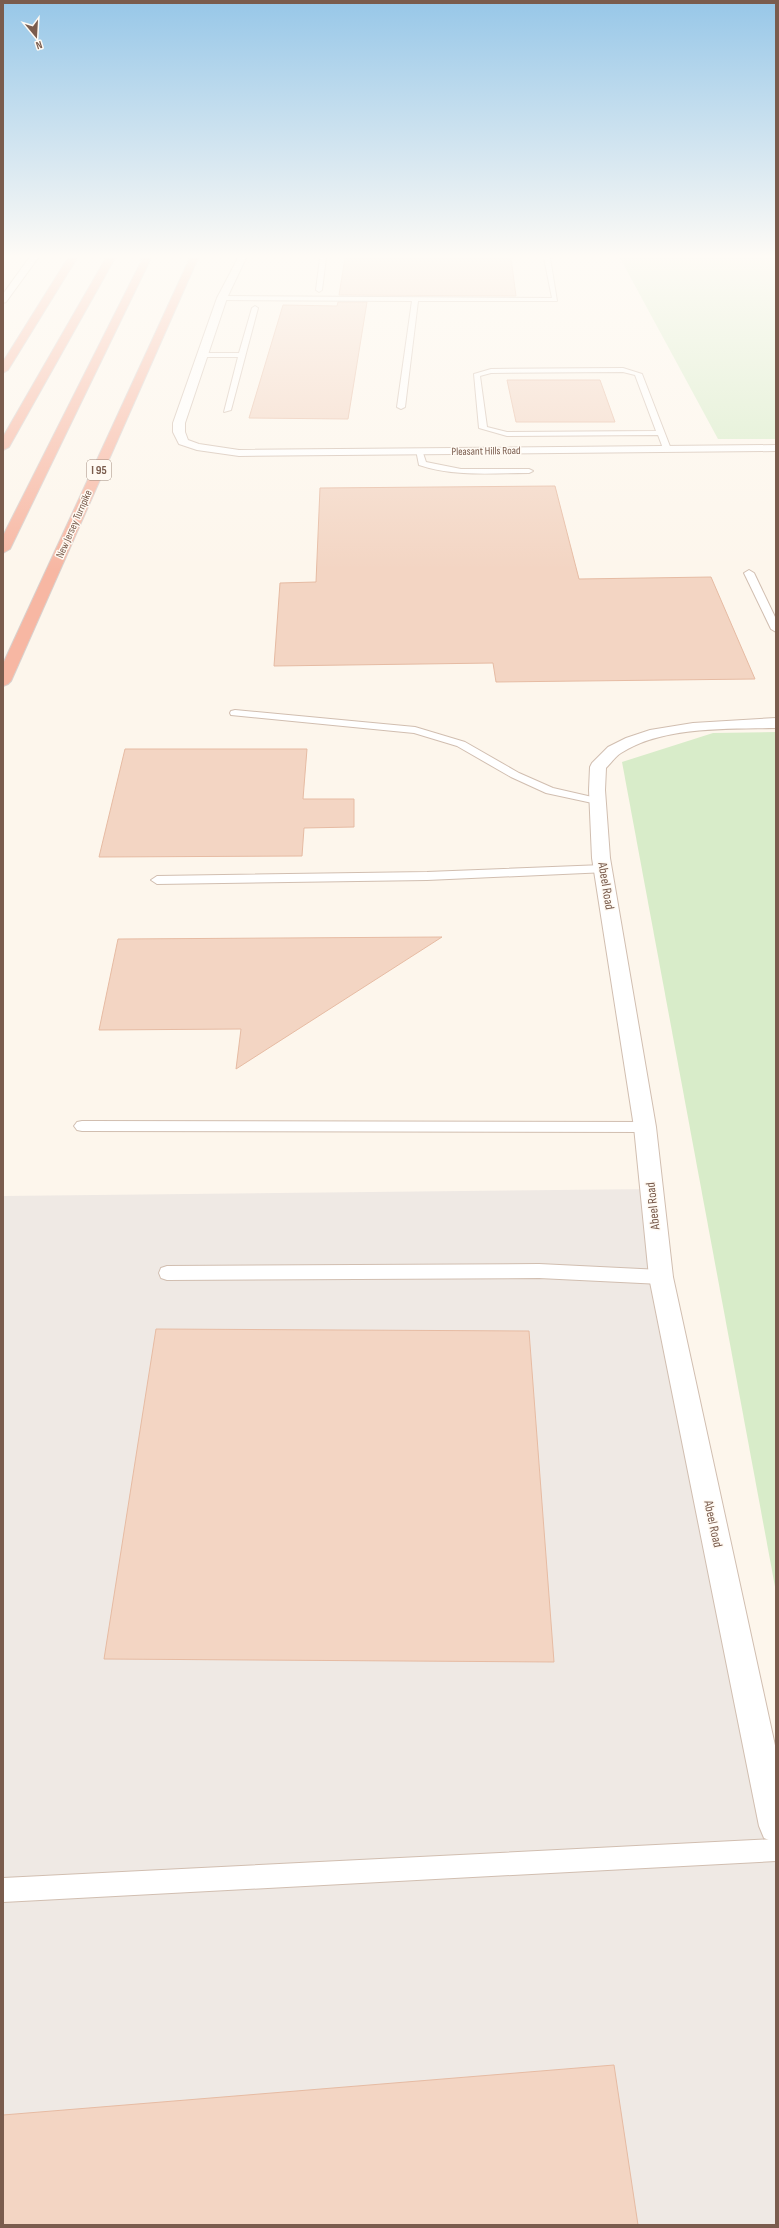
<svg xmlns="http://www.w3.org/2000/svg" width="779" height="2228" font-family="'Sofia Sans Condensed',sans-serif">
  <rect width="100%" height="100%" fill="#fdf6ec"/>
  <polygon fill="#efe9e4" points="656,1189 776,1855 776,2225 3,2225 3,1196"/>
  <g fill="#d8ecc9">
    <polygon points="620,258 776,258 776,439 718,439"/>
    <polygon points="776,732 776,1592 622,762 713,733"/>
  </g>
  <g fill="#f3d5c3" stroke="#e6bba3">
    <polygon points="345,258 511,258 516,296 339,295"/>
    <polygon points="338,302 367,302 348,419 249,418 283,305 337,306"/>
    <polygon points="507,380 600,380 615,422 516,422"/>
    <polygon points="555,486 579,579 711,577 755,679 496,682 493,663 274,666 280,583 316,582 320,488"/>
    <polygon points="125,749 307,749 303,799 354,799 354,827 304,828 302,856 99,857"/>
    <polygon points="442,937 236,1069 241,1029 99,1030 118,939"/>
    <polygon points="156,1329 529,1331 554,1662 104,1659"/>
    <polygon points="614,2065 638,2225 3,2225 3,2115"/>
  </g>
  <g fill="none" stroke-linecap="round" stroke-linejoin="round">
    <defs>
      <g id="lane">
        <polygon points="320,258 326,258 322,290 319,292 316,290"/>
        <polygon points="544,258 550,258 557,301 418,301 405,407 401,409 397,407 412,301 222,300 219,298 222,296 552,298"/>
        <polygon points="255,306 258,308 231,410 224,412 238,357 201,357 198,355 201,353 239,353 252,308"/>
        <path d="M623,368L642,374L671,449L670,451H664L658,435L507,436L479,428L474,374L491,369ZM623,372L635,375L656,431L507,432L487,427L480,376L491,373Z"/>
        <path d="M416,450H422L426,462L461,469H529L533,471L529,473C492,473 455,477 419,465Z"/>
        <polygon points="749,570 754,573 776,619 776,632 771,629 744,573"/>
        <polygon points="235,710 415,727 465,742 519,773 553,788 601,799 603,801 597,804 546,793 511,777 457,746 414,733 231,715 230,713 231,711"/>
        <polygon points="603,865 609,869 607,872 427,880 157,884 151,880 157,876 427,872"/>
        <polygon points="82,1121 645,1122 650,1123 653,1127 650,1131 645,1132 82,1131 77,1130 74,1126 77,1122"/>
        <polygon points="539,1264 661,1270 667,1272 669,1277 667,1282 661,1284 539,1278 167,1280 161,1278 159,1273 161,1268 167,1266"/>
        <polygon points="776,1839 776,1861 3,1902 3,1878"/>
      </g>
      <g id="street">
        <polygon points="29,258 38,258 6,302 3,303 3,294"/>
        <polygon points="238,258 246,258 227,298 185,423 185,432 188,440 199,444 239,450 776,445 776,451 239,456 197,450 179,444 173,432 173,423 217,298"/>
        <path d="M776,718V728C729,729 662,726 621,753C616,756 611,763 606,768L605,790L610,858L656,1127L673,1277L776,1750V1843L764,1838L759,1826L649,1277L634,1127L592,858L589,790L590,767L592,763L608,747L626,738L650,730L693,723Z"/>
      </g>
      <g id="highway">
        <polygon points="68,258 77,258 8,370 3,373 3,362"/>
        <polygon points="106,258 115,258 9,447 3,450 3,437"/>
        <polygon points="143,258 151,258 10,549 3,553 3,536"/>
        <polygon points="190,258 198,258 11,681 8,684 3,686 3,664"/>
      </g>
    </defs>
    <use href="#lane" stroke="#d1beb0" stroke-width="2"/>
    <use href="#street" stroke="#d1beb0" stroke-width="2"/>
    <use href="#highway" stroke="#dad1cd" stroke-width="2"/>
    <use href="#lane" fill="#fff" fill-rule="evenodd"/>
    <use href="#street" fill="#fff" fill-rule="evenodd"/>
    <use href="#highway" fill="#f7b7a3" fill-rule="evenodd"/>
  </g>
  <linearGradient id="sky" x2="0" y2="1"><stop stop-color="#97c7e8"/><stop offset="0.45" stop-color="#fefbf6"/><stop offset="1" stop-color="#fefbf6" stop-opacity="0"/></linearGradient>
  <rect width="779" height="570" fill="url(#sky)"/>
  <g text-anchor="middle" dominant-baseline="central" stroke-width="3" stroke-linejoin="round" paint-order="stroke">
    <g font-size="11" fill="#7a5c4d" stroke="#fffaf3">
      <text transform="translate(486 451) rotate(-1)">Pleasant Hills Road</text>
      <text transform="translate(74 524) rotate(-66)">New Jersey Turnpike</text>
    </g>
    <rect fill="#fffaf3" stroke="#a28b7f" stroke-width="1" x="87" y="460" width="24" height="20" rx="3"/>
    <g font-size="12" font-weight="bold" fill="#7a5c4d">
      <text x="99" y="470">I 95</text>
    </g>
    <g font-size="13" fill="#7a5c4d" stroke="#fffaf3">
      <text transform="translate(606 886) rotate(81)">Abeel Road</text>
      <text transform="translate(653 1206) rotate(-96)">Abeel Road</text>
      <text transform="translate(713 1524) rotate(78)">Abeel Road</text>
    </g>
  </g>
  <rect width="779" height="2228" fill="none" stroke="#7a5c4d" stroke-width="8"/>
  <g transform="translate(36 36) rotate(162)" stroke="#fffaf3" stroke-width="3" paint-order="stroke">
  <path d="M0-3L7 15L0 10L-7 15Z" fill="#7a5c4d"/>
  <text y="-6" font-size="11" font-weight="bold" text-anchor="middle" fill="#7a5c4d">N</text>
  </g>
</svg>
